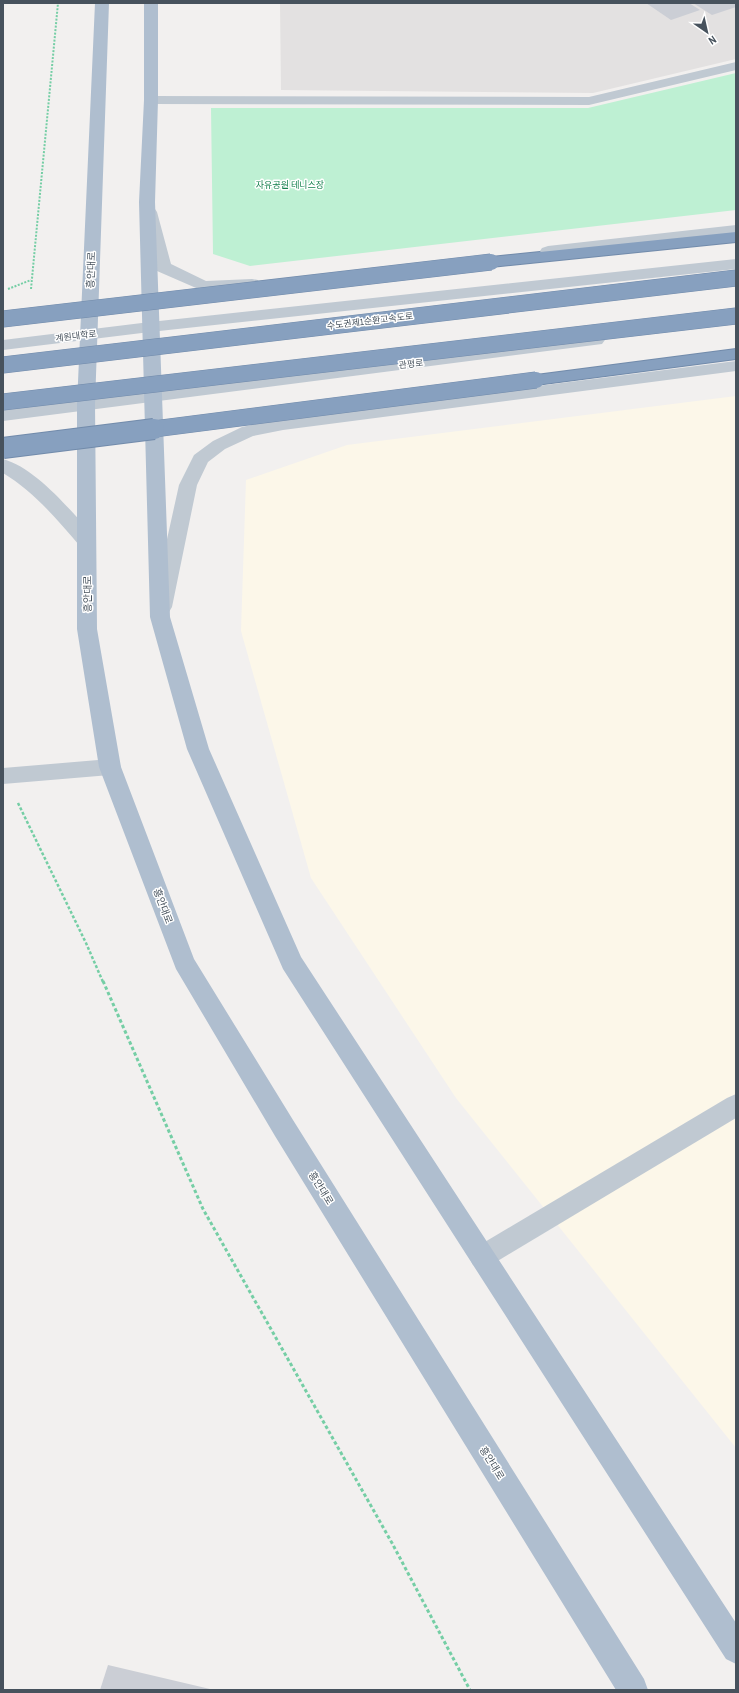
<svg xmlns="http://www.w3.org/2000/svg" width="739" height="1693" font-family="'Archivo Narrow','Noto Sans KR',sans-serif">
  <rect width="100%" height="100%" fill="#f2f0ef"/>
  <polygon fill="#fcf7e9" points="736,396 736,1448 456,1098 311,878 241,631 246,480 347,445"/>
  <polygon fill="#e3e1e1" points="280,3 736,3 736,59 593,93 281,90"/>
  <polygon fill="#bef0d3" points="736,73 736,210 250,266 213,254 211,108 588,108"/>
  <g fill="#cbced5">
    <polygon points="646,3 689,3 700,10 671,20"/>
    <polygon points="693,3 736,3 736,7 712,15"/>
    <polygon points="108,1665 210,1689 210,1690 100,1690"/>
  </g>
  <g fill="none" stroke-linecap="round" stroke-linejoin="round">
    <defs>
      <g id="highway">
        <polygon points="736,232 736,242 491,267 485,266 483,262 485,258 491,257"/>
        <polygon points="736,349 736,359 536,385 530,384 527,380 530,376 536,375"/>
      </g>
    </defs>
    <use href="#highway" stroke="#728bab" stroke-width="2"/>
    <g stroke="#75cea5" stroke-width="2" stroke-dasharray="2 1.5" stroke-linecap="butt">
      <polyline points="8,289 31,280"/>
      <polyline points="31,289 58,3"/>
    </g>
    <polyline stroke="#75cea5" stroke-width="2.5" stroke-dasharray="3 2" stroke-linecap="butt" points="18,803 86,943 103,982"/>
    <polyline stroke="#75cea5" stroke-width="3" stroke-dasharray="3.5 2.5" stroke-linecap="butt" points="103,981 203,1209 392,1543 470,1690"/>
    <g fill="#c0c9d2" fill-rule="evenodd">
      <polygon points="736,62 736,70 589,105 151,104 146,103 144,100 146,97 151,96 589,97"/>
      <polygon points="149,207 155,209 157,212 171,264 206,281 252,279 258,280 260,284 258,288 203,291 157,271 155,267 141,212 143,209"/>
      <polygon points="736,225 736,235 548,256 542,254 540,251 542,248 548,246"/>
      <polygon points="736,259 736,269 150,332 3,350 3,340 150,322"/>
      <polygon points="596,335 602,336 605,340 602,344 3,421 3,409"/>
      <polygon points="736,361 736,371 283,430 253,436 225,449 208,462 197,485 172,607 169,612 162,614 155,612 152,607 179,485 194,455 213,441 242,427 283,418"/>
      <path d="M3,459C36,468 71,511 93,535L96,540L93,545L86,546L79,545C56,518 33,491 3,473Z"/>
      <polygon points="110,759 118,761 121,767 118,773 110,775 3,784 3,768"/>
      <polygon points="736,1094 736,1118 491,1265 482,1269 473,1265 469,1257 473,1249 727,1098"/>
    </g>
    <g fill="#afbecf" fill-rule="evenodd">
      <polygon points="95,3 109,3 95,404 97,629 121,767 194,959 293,1120 644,1679 648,1690 616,1690 275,1136 176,969 99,767 77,629 77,404"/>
      <polygon points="144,3 158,3 158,100 155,202 170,617 209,749 301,957 736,1623 736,1664 726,1659 283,969 187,749 150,617 139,202 144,100"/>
    </g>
    <use href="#highway" fill="#87a0bf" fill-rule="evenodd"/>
    <defs>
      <g id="highway-bridge-far1">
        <polyline points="3,319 491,262"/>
        <polyline points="3,365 736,278"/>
        <polyline points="3,402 736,316"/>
        <polyline points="146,430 536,380"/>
      </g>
      <polyline id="highway-bridge" points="3,448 154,429"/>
    </defs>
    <use href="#highway-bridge-far1" stroke="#728bab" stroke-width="17" stroke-linecap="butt"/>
    <use href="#highway-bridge" stroke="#728bab" stroke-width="22" stroke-linecap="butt"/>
    <use href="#highway-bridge-far1" stroke="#87a0bf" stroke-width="16"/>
    <use href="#highway-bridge" stroke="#87a0bf" stroke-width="20"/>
  </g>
  <g text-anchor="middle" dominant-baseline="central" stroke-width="3" stroke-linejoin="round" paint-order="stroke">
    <g font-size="9" fill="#16814f" stroke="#fff">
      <text x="290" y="185">자유공원 테니스장</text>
    </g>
    <g font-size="9" fill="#47525d" stroke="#fff">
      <text transform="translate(370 321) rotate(-7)">수도권제1순환고속도로</text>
      <text transform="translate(76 336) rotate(-7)">계원대학로</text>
      <text transform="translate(411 364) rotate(-7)">관평로</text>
    </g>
    <g font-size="10" fill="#47525d" stroke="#fff">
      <text transform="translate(91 270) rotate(-88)">흥안대로</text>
      <text transform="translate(87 594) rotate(-90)">흥안대로</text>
      <text transform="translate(163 906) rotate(69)">흥안대로</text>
      <text transform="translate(321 1188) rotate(58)">흥안대로</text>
      <text transform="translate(492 1463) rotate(58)">흥안대로</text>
    </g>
  </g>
  <rect width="739" height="1693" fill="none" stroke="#47525d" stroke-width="8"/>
  <g transform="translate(707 32) rotate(146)" stroke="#ffffff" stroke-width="3" paint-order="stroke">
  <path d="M0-3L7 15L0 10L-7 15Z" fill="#47525d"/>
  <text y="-6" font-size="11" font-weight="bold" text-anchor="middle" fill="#47525d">N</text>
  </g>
</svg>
